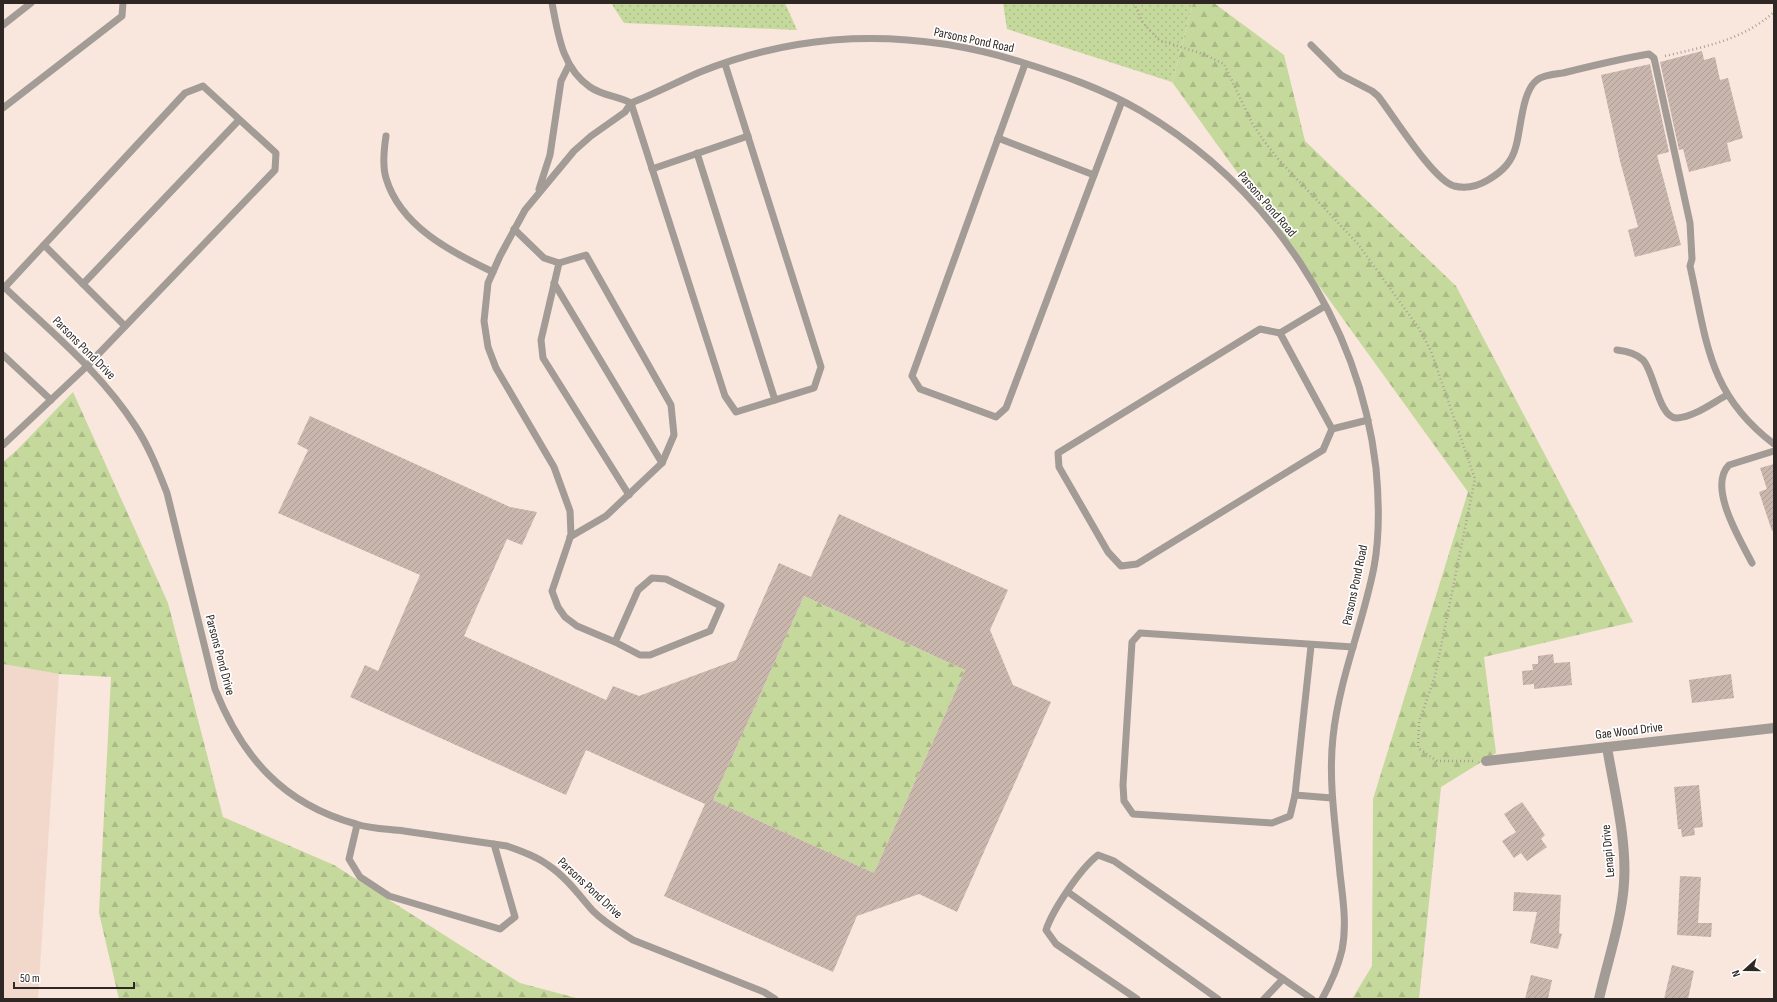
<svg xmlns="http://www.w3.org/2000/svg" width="1777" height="1002" font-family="'Sofia Sans Condensed',sans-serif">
  <defs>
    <pattern id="grass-dots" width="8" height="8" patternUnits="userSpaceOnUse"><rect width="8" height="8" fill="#c6d99d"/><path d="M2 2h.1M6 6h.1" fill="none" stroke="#aaba87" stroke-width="1.8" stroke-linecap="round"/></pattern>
    <pattern id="forest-firs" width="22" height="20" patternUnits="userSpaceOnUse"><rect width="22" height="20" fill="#c6d99d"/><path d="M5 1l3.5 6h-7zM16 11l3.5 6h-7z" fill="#aaba87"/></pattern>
    <pattern id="building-hatch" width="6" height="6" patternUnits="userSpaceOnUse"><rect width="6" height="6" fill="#c9b7ad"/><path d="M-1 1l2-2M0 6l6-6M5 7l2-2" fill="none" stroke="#ad9d95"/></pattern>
  </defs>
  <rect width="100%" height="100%" fill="#f9e6dc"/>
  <polygon fill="#f2d8cb" points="3,664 59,674 38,999 3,999"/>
  <g fill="url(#grass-dots)">
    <polygon points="611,3 785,3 797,30 624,23"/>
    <polygon points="1003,3 1193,3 1172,82 1007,29"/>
  </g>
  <g fill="url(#forest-firs)">
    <polygon points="1193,3 1214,3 1284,55 1305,141 1456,286 1633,622 1484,657 1496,753 1441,787 1419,999 1352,999 1372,966 1373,799 1468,492 1172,82"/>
    <polygon points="73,392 168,603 223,817 334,865 520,983 580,999 119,999 99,913 111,677 59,674 3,664 3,462 17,450"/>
    <polygon points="804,596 965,670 874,873 713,800"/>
  </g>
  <g fill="url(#building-hatch)" fill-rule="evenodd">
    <polygon points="1702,51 1704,60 1715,57 1720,80 1728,78 1743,138 1727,143 1731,161 1689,172 1683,149 1679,150 1660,62"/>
    <polygon points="1650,64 1669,152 1657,155 1681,245 1635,257 1628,230 1638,227 1620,161 1601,75"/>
    <path d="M310,416L510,507L537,512L522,545L507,539L464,636L606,700L613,686L639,696L736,660L779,563L811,577L839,514L1008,590L990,630L1013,685L1051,702L957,912L919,894L857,916L833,972L664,896L705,804L586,750L566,795L350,697L365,665L378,671L420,575L278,513L308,450L297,444ZM804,596L965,670L874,873L713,800Z"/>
    <polygon points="1774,464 1774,530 1772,531 1759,492 1767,489 1760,468"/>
    <polygon points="1553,654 1554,663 1570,662 1572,685 1534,689 1534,684 1523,685 1522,671 1533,670 1532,664 1538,664 1538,656"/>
    <polygon points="1731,674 1734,698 1692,703 1689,680"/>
    <polygon points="1699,785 1703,827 1694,828 1695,835 1682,837 1681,829 1678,829 1674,787"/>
    <polygon points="1522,802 1545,835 1541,839 1547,847 1527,861 1521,853 1514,858 1502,841 1516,832 1504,814"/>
    <polygon points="1680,876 1701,877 1698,923 1712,923 1711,937 1677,935"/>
    <polygon points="1514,892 1561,895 1559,933 1562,934 1558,949 1530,943 1537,912 1513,911"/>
    <polygon points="1672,965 1694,971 1688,999 1664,999"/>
    <polygon points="1531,975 1552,980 1548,999 1525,999"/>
  </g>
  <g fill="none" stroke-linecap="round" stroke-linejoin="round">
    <g stroke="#ac9e97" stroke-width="2.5" stroke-dasharray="1 3" stroke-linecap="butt">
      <polyline points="1134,3 1143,23 1159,40 1203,54 1224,64 1252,123 1264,141 1279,160 1358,244 1418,327 1431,351 1475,479 1435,676 1419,722 1418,748 1437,761 1474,761"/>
      <path d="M1665,56C1704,47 1743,40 1774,12"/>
    </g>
    <g stroke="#a29b96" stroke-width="7">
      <path d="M552,3C558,34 562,68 590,87C603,96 618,96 631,103C654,94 677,82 700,72C742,55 788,44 833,40C898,35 960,43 1021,62C1063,75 1103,89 1141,111C1268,186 1359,320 1376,468C1379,500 1380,535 1374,567C1363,624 1339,679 1333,737C1328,782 1336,829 1340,874C1343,899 1347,925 1342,950C1338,967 1331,983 1322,999"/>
      <polyline points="3,25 31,3"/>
      <path d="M1311,45L1341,75L1372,91L1378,96C1393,115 1433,180 1454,186C1466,189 1478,186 1488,180C1503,171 1512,162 1516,146C1521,129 1522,91 1537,80C1543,75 1555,74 1563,73C1591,66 1620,59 1649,54L1654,58L1690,223L1692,259L1690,266C1707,342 1708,394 1774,444"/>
      <polyline points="1025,64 912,376 920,389 996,417 1006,408 1122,101"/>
      <polyline points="631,103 725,396 736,412 814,388 821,367 725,64"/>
      <polyline points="3,108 122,16 123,3"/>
      <path d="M386,136C384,149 382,165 386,178C400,226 451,252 493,272"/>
      <polyline points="998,138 1094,175"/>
      <polyline points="697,153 775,400"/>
      <polyline points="652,169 748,136"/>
      <polyline points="539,189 550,155 561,81 569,65"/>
      <polyline points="514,229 544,258 559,263 586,255 671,405 674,435 662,463 606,516 570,537"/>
      <polyline points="44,245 125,326"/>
      <polyline points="559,263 541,340 543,358 629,495"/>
      <polyline points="554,283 662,463"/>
      <polyline points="83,284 239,120"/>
      <path d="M3,286C50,331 101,372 136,427C149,447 158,470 167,493L215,689C242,757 283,804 356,824C371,829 388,829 404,831C438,836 472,841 507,846C521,851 536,856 548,865C566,877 579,895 593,911C605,923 619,931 633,940L764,992L775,999"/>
      <polyline points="1325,306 1280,333 1260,329 1058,453 1059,467 1108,552 1121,566 1137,564 1323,450 1332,429"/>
      <polyline points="1280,333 1332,429"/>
      <path d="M1617,350C1626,351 1636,353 1643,360C1654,371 1659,419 1677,418C1694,417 1712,403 1727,395"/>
      <polyline points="3,355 51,400"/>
      <polyline points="1332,429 1368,420"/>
      <polyline points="3,445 87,366 275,170 276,153 203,86 185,93 4,288"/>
      <path d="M1752,563C1741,541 1707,487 1729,465L1774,451"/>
      <polyline points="615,642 638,590 652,578 666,579 721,606 710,631 650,655 640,655 615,642 577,626 565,617 558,607 552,591 571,535 570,511 554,467 496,368 488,347 484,321 488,283 500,256 525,210 574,151 591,136 625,112 631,103"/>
      <polyline points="1295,795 1311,646"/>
      <polyline points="1332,798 1295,795 1290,816 1272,823 1133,814 1124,801 1123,785 1132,642 1140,633 1353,647"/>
      <polyline points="357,825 349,859 360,877 389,896 500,929 515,917 494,844"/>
      <polyline points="1068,892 1218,999"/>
      <path d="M1137,999L1056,944L1046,930C1053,909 1081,868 1098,855L1114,861L1312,999"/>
      <polyline points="1264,999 1283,979"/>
    </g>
    <g stroke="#a29b96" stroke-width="10">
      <polyline points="1486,761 1774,728"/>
      <path d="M1599,999C1607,963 1622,919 1624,883C1627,839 1614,790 1607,747"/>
    </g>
  </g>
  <g text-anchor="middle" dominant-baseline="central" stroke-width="3.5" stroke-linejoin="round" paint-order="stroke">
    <g font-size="13" fill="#2e2724" stroke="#fff">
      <text transform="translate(974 40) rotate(12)">Parsons Pond Road</text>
      <text transform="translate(1267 204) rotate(49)">Parsons Pond Road</text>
      <text transform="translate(84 348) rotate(45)">Parsons Pond Drive</text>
      <text transform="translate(1355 585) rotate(-78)">Parsons Pond Road</text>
      <text transform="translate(220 655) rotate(75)">Parsons Pond Drive</text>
      <text transform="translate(1629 731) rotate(-7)">Gae Wood Drive</text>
      <text transform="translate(1608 851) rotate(-95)">Lenapi Drive</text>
      <text transform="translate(590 888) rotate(43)">Parsons Pond Drive</text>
    </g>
  </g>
  <rect width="1777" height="1002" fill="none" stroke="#2e2724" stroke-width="8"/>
  <g transform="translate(1745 970) rotate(249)" stroke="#ffffff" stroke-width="3" paint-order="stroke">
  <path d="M0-3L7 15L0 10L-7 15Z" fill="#2e2724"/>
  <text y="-6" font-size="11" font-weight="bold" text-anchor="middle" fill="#2e2724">N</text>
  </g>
  <path d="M14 982v6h120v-6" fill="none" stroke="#2e2724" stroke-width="2"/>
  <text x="20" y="982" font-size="12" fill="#2e2724" stroke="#ffffff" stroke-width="3" paint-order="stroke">50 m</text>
</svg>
